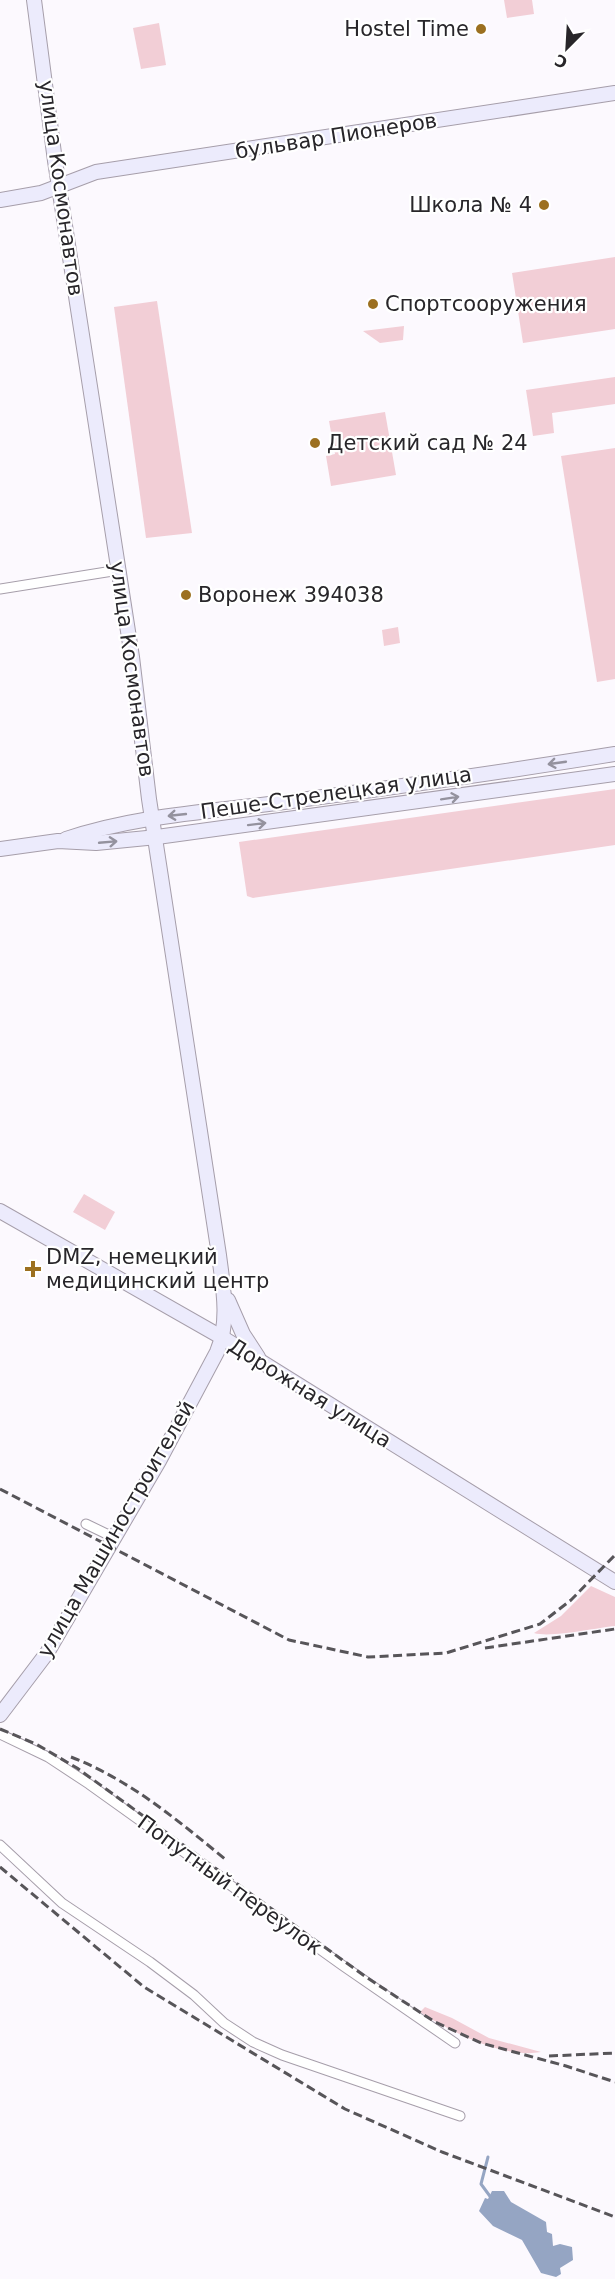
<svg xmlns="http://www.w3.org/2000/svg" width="615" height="2279" font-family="'DejaVu Sans',sans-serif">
  <rect width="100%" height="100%" fill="#fcf9fe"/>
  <g fill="#f2ced6">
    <polygon points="504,0 532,0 534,14 507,18"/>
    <polygon points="159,23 166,65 141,69 133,28"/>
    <polygon points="615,257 615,329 523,343 512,273"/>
    <polygon points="157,301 192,533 146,538 114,307"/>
    <polygon points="404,326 403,340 380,343 363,331"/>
    <polygon points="615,377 615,404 552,413 554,433 533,436 526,390"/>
    <polygon points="385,412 396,475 331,486 326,456 335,454 329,421"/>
    <polygon points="615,448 615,679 597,682 561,456"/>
    <polygon points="398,627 400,643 384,646 382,630"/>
    <polygon points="615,789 615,845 253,898 247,896 239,842"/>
    <polygon points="84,1194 115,1212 105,1230 73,1212"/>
    <path d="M591,1586L615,1597V1626C595,1628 551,1638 534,1633L561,1616Z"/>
    <path d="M425,2007L452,2018L489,2038L541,2052C504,2059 451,2032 420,2012Z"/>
  </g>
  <polygon fill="#95a5c3" points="492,2191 504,2191 511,2202 546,2222 547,2232 552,2234 553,2246 560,2244 572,2247 573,2260 560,2268 561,2274 556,2277 541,2273 522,2240 493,2226 479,2211 485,2198 488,2199"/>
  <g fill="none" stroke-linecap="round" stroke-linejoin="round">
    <polyline stroke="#95a5c3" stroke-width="3" points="488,2157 481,2184 492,2199"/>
    <defs>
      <g id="street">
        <polyline points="0,589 119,570"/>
        <polyline points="86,1524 115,1538"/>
        <polyline points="0,1734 48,1757 89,1784 342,1965 455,2043"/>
        <polyline points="0,1845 62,1903 150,1962 194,1995 224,2023 253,2042 282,2055 460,2116"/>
      </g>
      <g id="secondary">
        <polyline points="0,200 41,193 96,172 615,93"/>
        <path d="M66,839C134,816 206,812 277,803C390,788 503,772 615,754"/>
        <polyline points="0,849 58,841 96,843 157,837 615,774"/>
        <polyline points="0,1211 223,1338 615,1582"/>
        <polyline points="228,1300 243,1334 258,1357"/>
        <path d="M0,1715L47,1653L159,1461L217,1352C230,1321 223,1287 219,1255L149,799L132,657L55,161L34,0"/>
      </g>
    </defs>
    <use href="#street" stroke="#a69eaa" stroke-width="11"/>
    <use href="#secondary" stroke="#a69eaa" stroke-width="16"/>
    <use href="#street" stroke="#fff" stroke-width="9"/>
    <use href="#secondary" stroke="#ecebfc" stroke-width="14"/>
    <g stroke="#575559" stroke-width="3" stroke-dasharray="9 4.5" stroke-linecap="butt">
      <polyline points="0,1489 289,1640 368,1657 446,1653 540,1624 571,1600 615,1555"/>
      <polyline points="485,1648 615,1629"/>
      <polyline points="0,1729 36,1744 77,1768 366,1977 435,2022 481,2043 566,2066 615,2082"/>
      <path d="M71,1757C130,1780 176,1819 225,1859"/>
      <polyline points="0,1867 144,1987 345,2109 442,2152 615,2217"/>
      <polyline points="549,2056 615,2053"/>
    </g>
  </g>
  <defs><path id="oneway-shaft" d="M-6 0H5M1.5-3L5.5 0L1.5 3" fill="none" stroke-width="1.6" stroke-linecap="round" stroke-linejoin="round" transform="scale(1.5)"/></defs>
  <g stroke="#94929e">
    <use href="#oneway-shaft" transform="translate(557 763) rotate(172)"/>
    <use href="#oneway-shaft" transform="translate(450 798) rotate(-9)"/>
    <use href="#oneway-shaft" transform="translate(177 815) rotate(174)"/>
    <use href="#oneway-shaft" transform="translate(257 824) rotate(-7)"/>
    <use href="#oneway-shaft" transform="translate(108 842) rotate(-5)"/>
  </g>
  <g fill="#9c7020" stroke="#fff" stroke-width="2">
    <circle cx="481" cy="29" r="6"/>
    <circle cx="544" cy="205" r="6"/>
    <circle cx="373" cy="304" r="6"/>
    <circle cx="315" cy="443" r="6"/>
    <circle cx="186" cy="595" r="6"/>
    <path d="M30 1260h6v6h6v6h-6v6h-6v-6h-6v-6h6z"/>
  </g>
  <g text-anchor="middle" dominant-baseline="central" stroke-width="4.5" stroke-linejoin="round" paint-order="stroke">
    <g font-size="21" fill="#28262a" stroke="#fff" text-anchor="start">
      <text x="469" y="29" text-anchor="end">Hostel Time</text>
      <text x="532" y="205" text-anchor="end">Школа № 4</text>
      <text x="385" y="304">Спортсооружения</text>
      <text x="327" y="443">Детский сад № 24</text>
      <text x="198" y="595">Воронеж 394038</text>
      <text x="46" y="1257">DMZ, немецкий<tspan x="46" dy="24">медицинский центр</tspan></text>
    </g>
    <g font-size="21" fill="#28262a" stroke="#fff">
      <text transform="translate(336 136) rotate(-9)">бульвар Пионеров</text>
      <text transform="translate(61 188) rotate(82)">улица Космонавтов</text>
      <text transform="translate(132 669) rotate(82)">улица Космонавтов</text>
      <text transform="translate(336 793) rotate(-8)">Пеше-Стрелецкая улица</text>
      <text transform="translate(310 1393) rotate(32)">Дорожная улица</text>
      <text transform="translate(116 1529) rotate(-60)">улица Машиностроителей</text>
      <text transform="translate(230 1885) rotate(36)">Попутный переулок</text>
    </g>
  </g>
  <g transform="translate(567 48) rotate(204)" stroke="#ffffff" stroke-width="4.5" paint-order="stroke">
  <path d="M0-4.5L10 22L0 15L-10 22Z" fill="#28262a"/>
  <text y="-9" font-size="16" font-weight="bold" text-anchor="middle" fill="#28262a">С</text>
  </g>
</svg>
